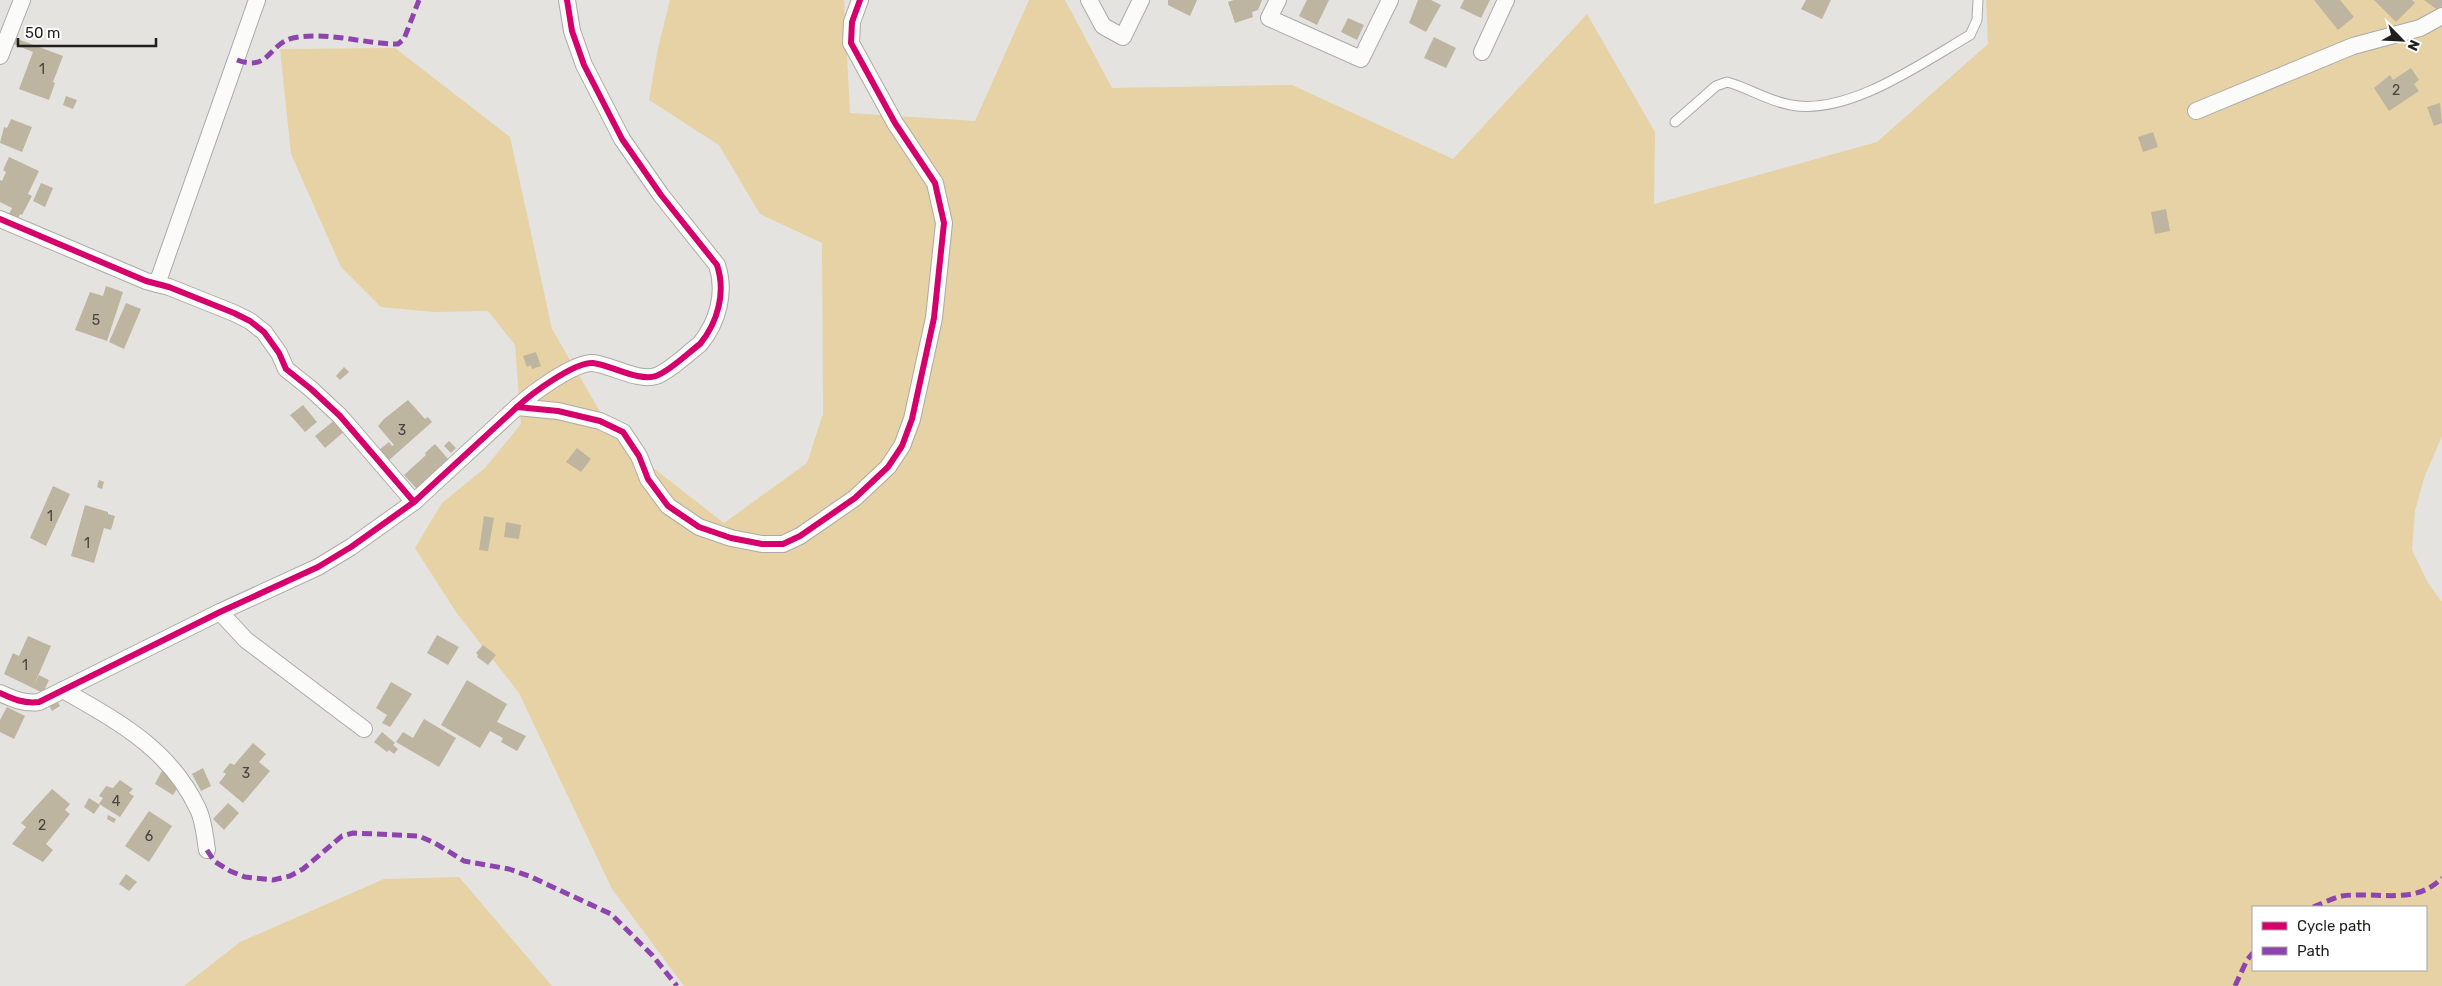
<svg xmlns="http://www.w3.org/2000/svg" width="2442" height="986" font-family="Rubik,sans-serif">
  <rect width="100%" height="100%" fill="#e4e3e0"/>
  <g fill="#e6d2a4" fill-rule="evenodd">
    <path d="M670,0H844L850,113L975,121L1029,0H1065L1112,88L1292,85L1453,159L1587,14L1655,132L1654,204L1877,142L1988,44L1986,0H2442V436L2424,478L2415,511L2412,550L2428,583L2442,602V986H684L612,889L519,693L456,612L415,548L442,503L485,468L521,424L515,345L488,311L434,312L381,307L341,267L291,154L280,49L395,48L510,137L552,329L616,439L724,523L807,463L823,414L822,243L760,214L719,145L649,100L658,48ZM2253,907H2426V970H2253Z"/>
    <polygon points="459,877 552,986 184,986 240,942 384,879"/>
  </g>
  <g fill="#beb5a0">
    <polygon points="1168,0 1197,0 1190,16 1168,5"/>
    <polygon points="1234,0 1262,0 1258,10 1252,12 1253,17 1235,23 1228,2"/>
    <polygon points="1307,0 1329,0 1317,25 1299,16"/>
    <polygon points="1418,0 1431,0 1441,5 1426,32 1409,23"/>
    <polygon points="1464,0 1490,0 1481,18 1460,8"/>
    <polygon points="1806,0 1831,0 1822,19 1801,9"/>
    <polygon points="2314,0 2340,0 2354,17 2338,30"/>
    <polygon points="2374,0 2412,0 2415,3 2396,22"/>
    <polygon points="2424,0 2442,0 2442,6 2439,11"/>
    <polygon points="1348,18 1364,25 1357,40 1341,32"/>
    <polygon points="1434,37 1456,48 1446,68 1424,58"/>
    <polygon points="15,38 63,56 53,82 55,83 49,100 19,89 33,52 13,44"/>
    <polygon points="2411,68 2419,80 2414,84 2419,91 2389,111 2374,88 2390,75 2393,80"/>
    <polygon points="66,96 77,100 73,109 63,105"/>
    <polygon points="2440,103 2442,123 2434,126 2427,107"/>
    <polygon points="11,119 32,127 22,152 0,143 4,127 7,128"/>
    <polygon points="2153,132 2158,147 2143,152 2138,137"/>
    <polygon points="9,157 39,171 28,194 32,196 22,215 20,214 18,219 9,214 12,208 0,202 0,180 2,181 6,172 3,170"/>
    <polygon points="41,183 53,188 45,207 33,201"/>
    <polygon points="2166,209 2170,231 2155,234 2151,212"/>
    <polygon points="106,286 123,292 107,341 75,330 90,292 103,296"/>
    <polygon points="126,303 141,309 124,349 109,342"/>
    <polygon points="536,352 541,366 532,369 531,365 527,367 523,356"/>
    <polygon points="344,367 349,372 340,380 336,376"/>
    <polygon points="408,400 425,419 428,417 432,422 388,461 379,450 389,442 392,446 394,445 378,426 384,419"/>
    <polygon points="303,405 317,422 305,432 290,415"/>
    <polygon points="337,418 346,430 325,448 315,436"/>
    <polygon points="449,441 456,448 451,453 444,446"/>
    <polygon points="435,444 449,460 417,489 404,475 426,455 425,453"/>
    <polygon points="577,448 591,459 581,472 566,462"/>
    <polygon points="99,480 104,482 102,489 97,487"/>
    <polygon points="53,486 70,494 46,546 30,538"/>
    <polygon points="85,505 108,512 108,514 115,516 111,530 104,528 94,563 71,556"/>
    <polygon points="484,516 494,518 488,551 479,550"/>
    <polygon points="506,522 521,525 519,539 504,537"/>
    <polygon points="437,635 459,647 448,665 427,653"/>
    <polygon points="28,636 51,646 34,685 39,675 49,680 43,693 4,674 13,653 19,656"/>
    <polygon points="483,645 496,655 488,665 477,657 478,655 476,653"/>
    <polygon points="467,680 507,704 497,722 526,736 517,751 501,742 503,738 490,731 480,748 441,725"/>
    <polygon points="391,682 412,694 390,727 382,723 387,715 376,708"/>
    <polygon points="57,701 60,706 52,711 49,705"/>
    <polygon points="7,707 25,716 14,739 0,732 0,720"/>
    <polygon points="424,719 456,738 439,767 396,742 403,732 413,738"/>
    <polygon points="382,732 395,743 393,745 398,749 394,754 389,750 387,752 374,742"/>
    <polygon points="253,743 266,754 259,762 270,771 243,803 219,783 226,774 223,772 230,763 234,765"/>
    <polygon points="164,767 178,787 173,795 155,784"/>
    <polygon points="203,768 211,786 201,791 192,774"/>
    <polygon points="120,780 133,789 129,793 134,796 120,817 99,804 103,798 99,796 106,786 113,788"/>
    <polygon points="52,789 70,804 65,810 70,814 46,844 53,850 43,862 12,844 26,827 21,823"/>
    <polygon points="89,798 100,805 94,814 84,807"/>
    <polygon points="228,803 239,813 224,830 213,819"/>
    <polygon points="149,811 172,826 149,862 125,846"/>
    <polygon points="108,815 116,819 114,823 107,819"/>
    <polygon points="126,874 137,882 129,891 119,884"/>
  </g>
  <g fill="none" stroke-linecap="round" stroke-linejoin="round">
    <defs>
      <path id="service" d="M1675,122L1716,86L1727,82C1749,88 1768,101 1791,105C1848,116 1922,63 1970,35L1977,20L1978,0"/>
      <g id="minor">
        <polyline points="1089,0 1103,26 1123,37 1141,0"/>
        <polyline points="1278,0 1269,18 1361,59 1390,0"/>
        <polyline points="1482,52 1506,0"/>
        <polyline points="0,56 22,0"/>
        <polyline points="2196,111 2353,46 2420,28 2442,16"/>
        <polyline points="0,219 146,281 169,287 234,313 250,321 264,332 279,353 286,369 311,389 340,416 414,502"/>
        <polyline points="157,284 257,0"/>
        <path d="M517,407C531,394 574,362 593,363C611,365 639,382 656,376C670,371 688,353 700,344C718,322 726,292 717,265L661,195L622,139L584,65L572,31L567,0"/>
        <polyline points="220,612 246,640 364,729"/>
        <path d="M63,690C119,722 170,749 198,809C204,821 205,838 207,850"/>
        <path d="M0,693C13,699 24,704 39,702L220,612L318,567L351,547L414,502L517,407L558,411L600,421L623,432L639,456L648,479L668,506L699,527L731,538L762,544H783L800,536L855,498L888,467L902,446L912,419L934,318L944,223L935,183L895,123L851,43L852,22L860,0"/>
      </g>
    </defs>
    <use href="#service" stroke="#abaaa8" stroke-width="11"/>
    <use href="#minor" stroke="#abaaa8" stroke-width="18"/>
    <use href="#service" stroke="#fbfbfa" stroke-width="9"/>
    <use href="#minor" stroke="#fbfbfa" stroke-width="16"/>
    <g stroke="#8e44ad" stroke-width="5" stroke-dasharray="10 5" stroke-linecap="butt">
      <path d="M237,60C270,72 268,44 293,38C327,31 364,44 398,44L404,39L419,0"/>
      <polyline points="207,850 214,861 230,871 245,877 273,880 290,876 303,869 342,836 353,833 419,836 435,843 464,861 509,869 529,876 611,914 652,955 677,986"/>
      <path d="M2313,907C2322,904 2332,898 2342,896C2377,891 2415,906 2442,878"/>
      <polyline points="2235,986 2247,960 2253,953"/>
    </g>
    <defs>
      <g id="cycleway">
        <polyline points="0,219 146,281 169,287 234,313 250,321 264,332 279,353 286,369 311,389 340,416 414,502"/>
        <path d="M517,407C531,394 574,362 593,363C611,365 639,382 656,376C670,371 688,353 700,344C718,322 726,292 717,265L661,195L622,139L584,65L572,31L567,0"/>
        <path d="M0,693C13,699 24,704 39,702L220,612L318,567L351,547L414,502L517,407L558,411L600,421L623,432L639,456L648,479L668,506L699,527L731,538L762,544H783L800,536L855,498L888,467L902,446L912,419L934,318L944,223L935,183L895,123L851,43L852,22L860,0"/>
      </g>
    </defs>
    <use href="#cycleway" stroke="#fff" stroke-width="9"/>
    <use href="#cycleway" stroke="#d6006c" stroke-width="6"/>
  </g>
  <g text-anchor="middle" dominant-baseline="central" stroke-width="5" stroke-linejoin="round" paint-order="stroke">
    <g font-size="14" fill="#48443e">
      <text x="42" y="69">1</text>
      <text x="2396" y="90">2</text>
      <text x="96" y="320">5</text>
      <text x="402" y="430">3</text>
      <text x="50" y="516">1</text>
      <text x="87" y="543">1</text>
      <text x="25" y="665">1</text>
      <text x="246" y="773">3</text>
      <text x="116" y="801">4</text>
      <text x="42" y="825">2</text>
      <text x="149" y="836">6</text>
    </g>
  </g>
  <rect x="2252" y="906" width="175" height="65" fill="#ffffff" stroke="#a6a5a5"/>
  <rect x="2262" y="922" width="25" height="8" fill="#d6006c" stroke="#a6a5a5"/>
  <text x="2297" y="931" font-size="15" fill="#201f1d">Cycle path</text>
  <rect x="2262" y="947" width="25" height="8" fill="#8e44ad" stroke="#a6a5a5"/>
  <text x="2297" y="956" font-size="15" fill="#201f1d">Path</text>
  <g transform="translate(2402 40) rotate(114)" stroke="#ffffff" stroke-width="4" paint-order="stroke">
  <path d="M0-4L9 19L0 12L-9 19Z" fill="#201f1d"/>
  <text y="-8" font-size="14" font-weight="bold" text-anchor="middle" fill="#201f1d">N</text>
  </g>
  <path d="M18 38v8h138v-8" fill="none" stroke="#201f1d" stroke-width="2.5"/>
  <text x="25" y="38" font-size="15" fill="#201f1d" stroke="#ffffff" stroke-width="4" paint-order="stroke">50 m</text>
</svg>
